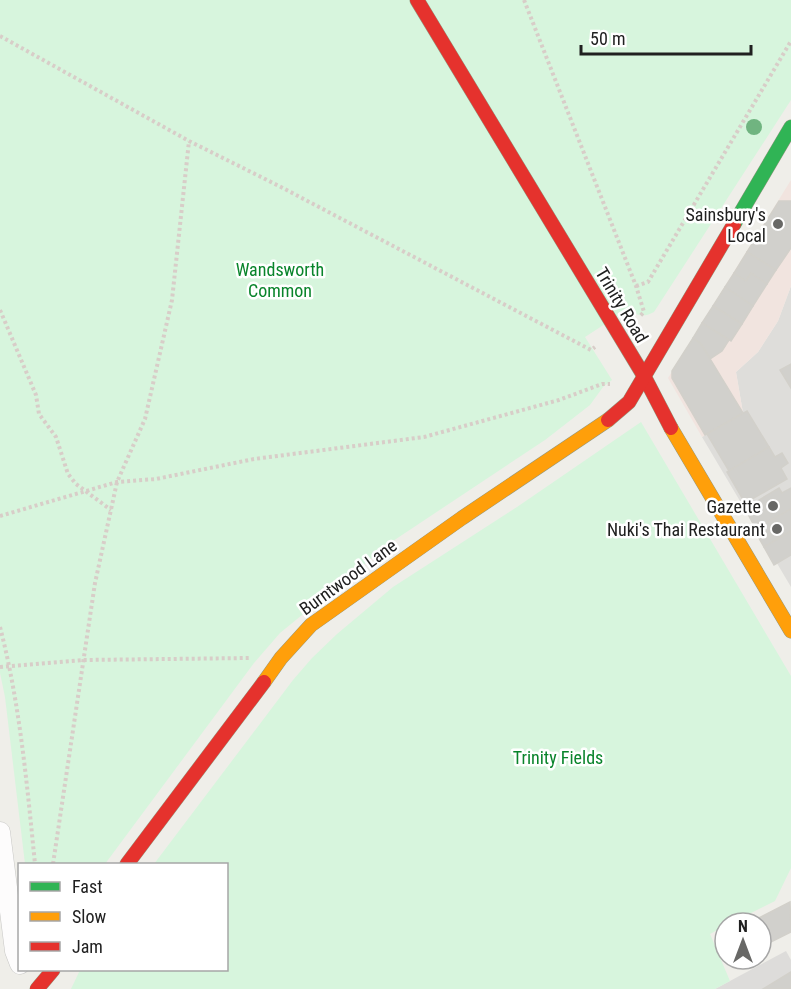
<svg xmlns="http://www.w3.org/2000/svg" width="791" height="989" font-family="'Roboto Condensed',sans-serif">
  <rect width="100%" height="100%" fill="#efeee9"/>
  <polygon fill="#deddda" points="791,286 791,587 702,437 743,413 736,372 758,352 778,321"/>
  <polygon fill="#f1e4df" points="791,180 791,286 778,321 758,352 736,372 743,413 702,437 668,378"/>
  <polygon fill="#dddcda" points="786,951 791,960 791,989 715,989"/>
  <g fill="#d7f5dd">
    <path d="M0,0H791V100L654,312C643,318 637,316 628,309L585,337L612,380L603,387L590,405L545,440L390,543L280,633L254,663L105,864H25L5,697L0,673Z"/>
    <polygon points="641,422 791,676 791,868 775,901 731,923 725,923 725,926 710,934 730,981 715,989 71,989 80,970 226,970 226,864 154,864 293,680 312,658 337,634 393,587 517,507"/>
  </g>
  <g fill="#d1d0cc" stroke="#d2d0ca" stroke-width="1.5">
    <polygon points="779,201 791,201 791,248 776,270 747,252"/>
    <polygon points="747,252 776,270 767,284 751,273 746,281 734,273"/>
    <polygon points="734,273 746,281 751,273 767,284 753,306 725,287"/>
    <polygon points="725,287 753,306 742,324 713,306"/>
    <polygon points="713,306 742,324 731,341 702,323"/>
    <polygon points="702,323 729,340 722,351 710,359 701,344 693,338"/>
    <polygon points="693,338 701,344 743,413 705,435 672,378 672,371"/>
    <polygon points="791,364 791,388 780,370"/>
    <polygon points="747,411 769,447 729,471 707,434"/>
    <polygon points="769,447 775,457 782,453 788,463 781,468 787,479 745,503 727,472"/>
    <polygon points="779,488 782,493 791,488 791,509 756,529 749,516 758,511 754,503"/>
    <polygon points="791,509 791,531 764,547 756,533 766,527 764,524"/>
    <polygon points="791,531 791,555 774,565 764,547"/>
    <polygon points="790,902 791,932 761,947 761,923 749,923"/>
    <polygon points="791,972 791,989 763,989"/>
  </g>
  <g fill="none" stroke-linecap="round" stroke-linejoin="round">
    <defs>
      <polyline id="street" points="0,832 15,951 20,964"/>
      <polyline id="fast" points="734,224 791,127"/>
      <g id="slow">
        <polyline points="671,428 791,631"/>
        <polyline points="264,682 281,658 311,625 462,518 608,420"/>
      </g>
      <g id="jam">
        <polyline points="417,0 644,376 671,428"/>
        <polyline points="608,420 629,402 734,224"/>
        <polyline points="127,864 264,682"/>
        <polyline points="37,989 53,970"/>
      </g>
    </defs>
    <use href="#street" stroke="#c7c7c5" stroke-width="21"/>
    <use href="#fast" stroke="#939980" stroke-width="15"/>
    <use href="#slow" stroke="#939980" stroke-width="15"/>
    <use href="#jam" stroke="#939980" stroke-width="15"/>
    <g stroke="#d8cdc8" stroke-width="4" stroke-dasharray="3 3" stroke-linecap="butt">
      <polyline points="524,0 636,286 644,312 640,316"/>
      <polyline points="0,36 189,141 279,186 591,350 595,347"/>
      <polyline points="636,286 648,282 791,41"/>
      <polyline points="0,310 36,395 39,414 56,437 68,474 76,484 111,510"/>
      <polyline points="0,516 117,482 156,479 254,459 424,437 559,400 602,384 610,384"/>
      <path d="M0,627C20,704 27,785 35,864"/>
      <polyline points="0,667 83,660 250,658"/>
      <polyline points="53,864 95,583 117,482 145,419 172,300 189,141"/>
    </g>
    <use href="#street" stroke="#fdfcfc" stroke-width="20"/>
    <use href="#fast" stroke="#30b455" stroke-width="14"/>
    <use href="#slow" stroke="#ff9f0a" stroke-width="14"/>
    <use href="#jam" stroke="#e5322d" stroke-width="14"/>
  </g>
  <circle fill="#70b480" cx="754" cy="127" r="8"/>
  <g fill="#686866" stroke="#fff" stroke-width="2">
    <circle cx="778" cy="224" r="6"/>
    <circle cx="773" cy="506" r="6"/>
    <circle cx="777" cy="529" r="6"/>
  </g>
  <g text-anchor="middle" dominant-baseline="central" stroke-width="5" stroke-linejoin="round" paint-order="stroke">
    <g font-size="18" fill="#202020" stroke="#fff" text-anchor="end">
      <text x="766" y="214">Sainsbury's<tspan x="766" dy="21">Local</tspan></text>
      <text x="761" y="506">Gazette</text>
      <text x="765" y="529">Nuki's Thai Restaurant</text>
    </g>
    <g font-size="18" fill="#09842b" stroke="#fff">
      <text x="280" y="269">Wandsworth<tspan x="280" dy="21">Common</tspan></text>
      <text x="558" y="757">Trinity Fields</text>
    </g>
    <g font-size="18" fill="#202020" stroke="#fff">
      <text transform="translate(622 305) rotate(59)">Trinity Road</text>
      <text transform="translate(348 577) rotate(-36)">Burntwood Lane</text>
    </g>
  </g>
  <rect x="18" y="863" width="210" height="108" fill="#ffffff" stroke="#a6a6a6" stroke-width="1.5"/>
  <rect x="30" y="882" width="30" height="9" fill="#30b455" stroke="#a6a6a6" stroke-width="1.5"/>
  <text x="72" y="893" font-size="18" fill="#202020">Fast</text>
  <rect x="30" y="912" width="30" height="9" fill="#ff9f0a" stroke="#a6a6a6" stroke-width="1.5"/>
  <text x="72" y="923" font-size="18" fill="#202020">Slow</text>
  <rect x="30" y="942" width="30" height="9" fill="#e5322d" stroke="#a6a6a6" stroke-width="1.5"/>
  <text x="72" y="953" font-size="18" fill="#202020">Jam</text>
  <g transform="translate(743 941)"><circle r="28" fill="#ffffff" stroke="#a6a6a6" stroke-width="1.5"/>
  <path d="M0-4.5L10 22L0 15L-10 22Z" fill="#686866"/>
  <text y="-9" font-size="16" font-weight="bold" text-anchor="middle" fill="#202020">N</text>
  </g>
  <path d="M581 45v9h170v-9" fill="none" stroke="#202020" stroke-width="3"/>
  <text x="590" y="45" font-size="18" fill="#202020" stroke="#ffffff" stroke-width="4.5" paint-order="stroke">50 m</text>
</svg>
